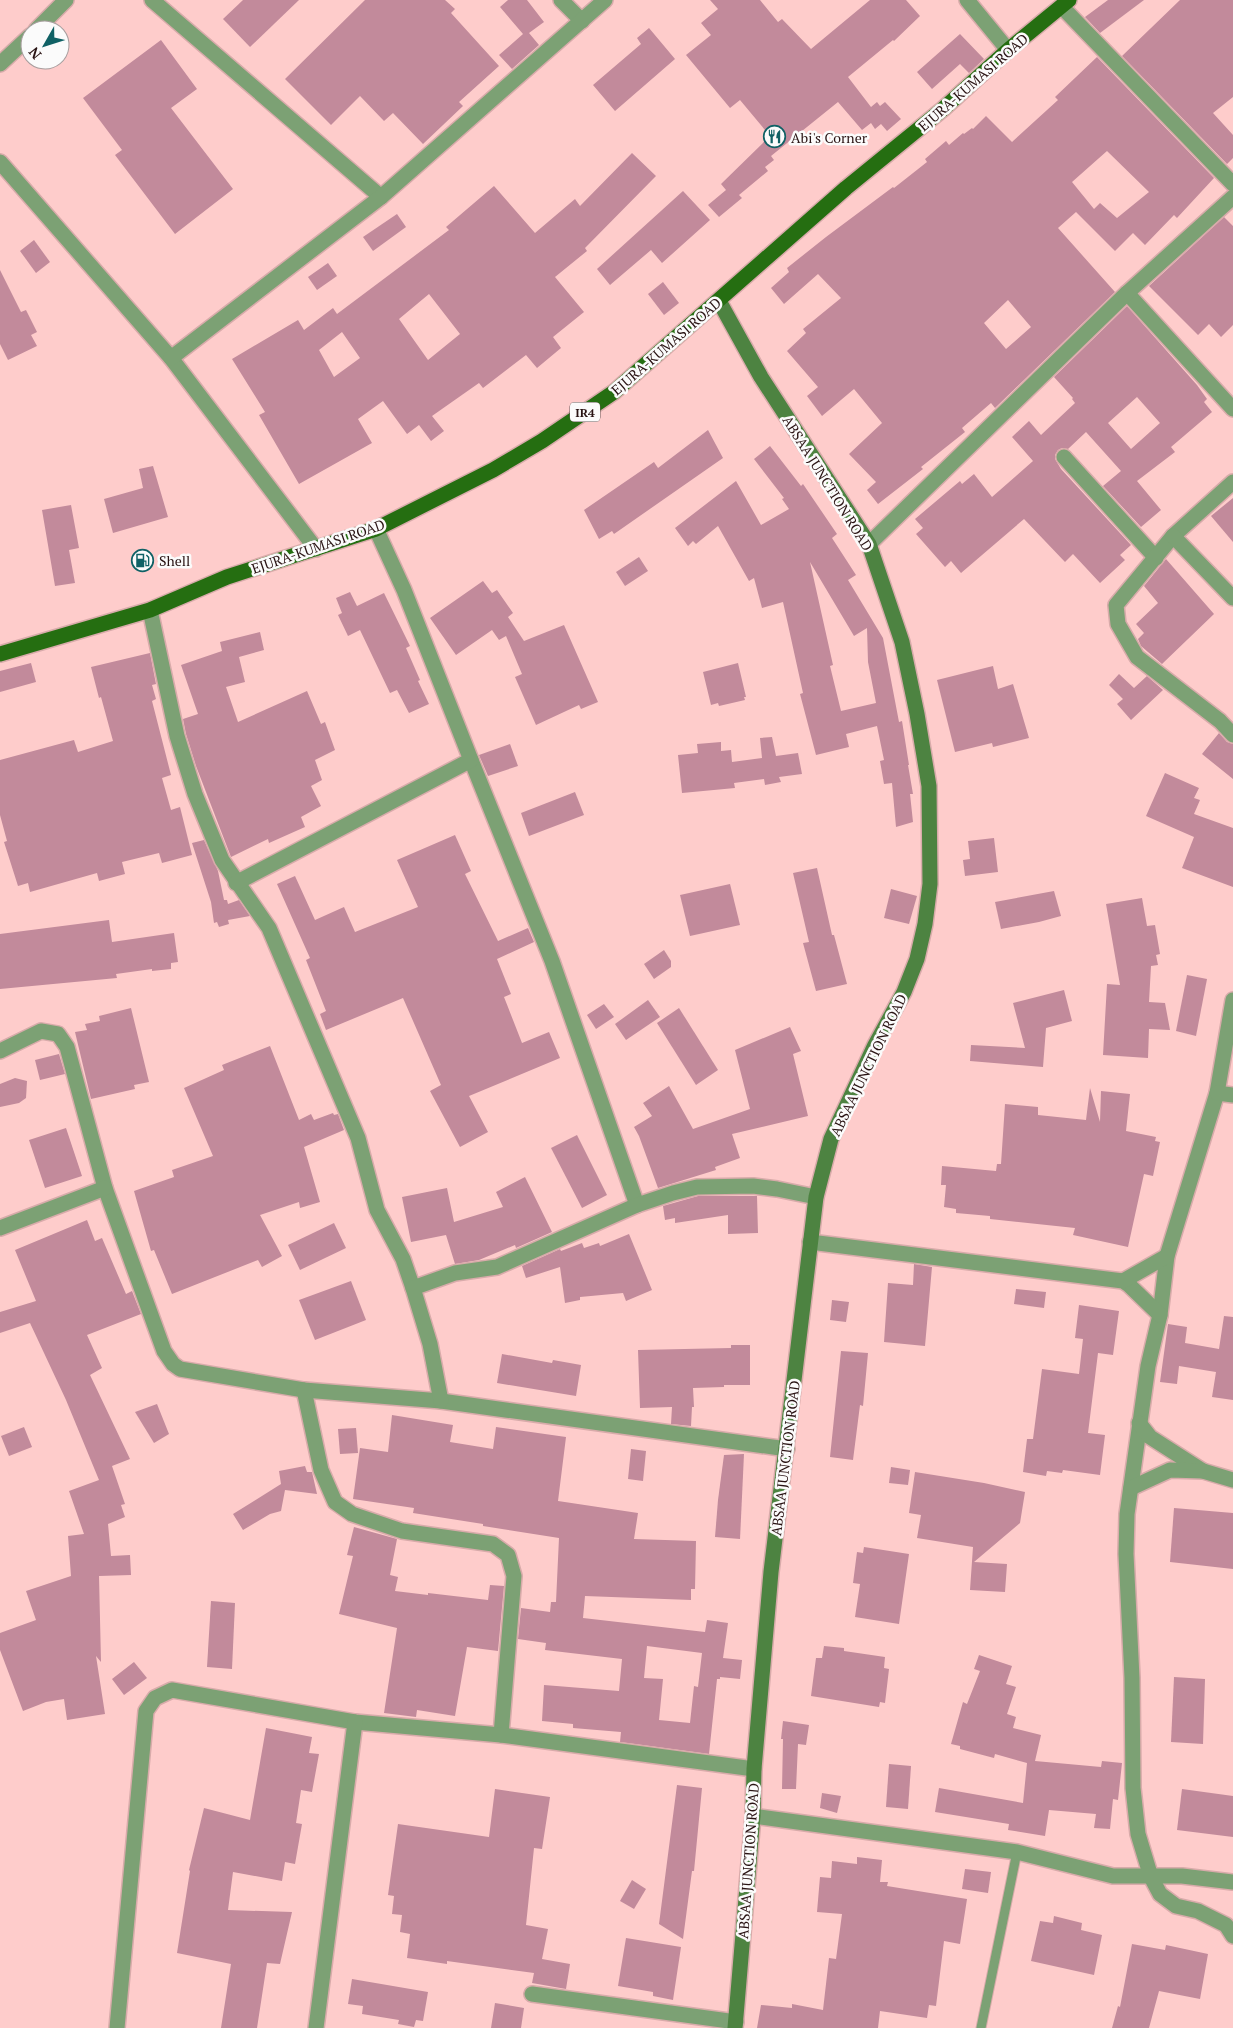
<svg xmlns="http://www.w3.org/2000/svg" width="1233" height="2028" font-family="'PT Serif',serif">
  <rect width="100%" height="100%" fill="#fecccb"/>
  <g fill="#c28a9b" fill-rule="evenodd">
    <polygon points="243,0 299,0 250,47 223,19"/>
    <polygon points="365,0 445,0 455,9 451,13 499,66 459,102 463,106 423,144 393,113 384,121 360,96 331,125 285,79"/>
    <polygon points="508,0 527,0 544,22 529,33 539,45 512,69 499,55 523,34 500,7"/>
    <polygon points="710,0 760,0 778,22 782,19 811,49 870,0 906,0 920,16 894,41 893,40 848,77 871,107 877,102 880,106 885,102 901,119 887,131 881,124 875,129 871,123 862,130 838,102 771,156 774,160 765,167 768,171 739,195 742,198 719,217 708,205 726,190 721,184 770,136 740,100 730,108 686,55 711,35 701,23 718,9"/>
    <polygon points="1108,0 1144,0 1100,33 1085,17"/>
    <polygon points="1180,0 1233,0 1233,97 1213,113 1233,135 1233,158 1227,164 1122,56"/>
    <polygon points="649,28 675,59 615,111 593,85 641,44 637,38"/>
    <polygon points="960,34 984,59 969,73 960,64 932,89 917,72"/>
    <polygon points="161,40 197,89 171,108 233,189 175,234 115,155 122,150 83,98"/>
    <path d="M1097,57L1214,178L1177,218L1174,215L1145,245L1133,233L1115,251L1076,212L1058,228L1115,292L995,408L991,403L962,428L965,432L921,467L923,469L878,504L867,490L876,482L849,454L882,423L854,389L822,416L807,396L818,387L787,351L806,333L803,329L841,298L818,274L784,304L771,288L789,272L787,268L826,237L893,187L894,188L927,162L925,159L946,141L949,145L963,133L964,134L972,128L973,129L986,116L1012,142L1058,100L1055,97ZM1107,151L1149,192L1117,218L1100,203L1094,209L1072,182ZM1008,300L1031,327L1006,349L984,323Z"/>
    <path d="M632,153L656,176L585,248L587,251L555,277L584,312L553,337L561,348L537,368L526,355L483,388L479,383L432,416L444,431L431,441L419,425L407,434L383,401L358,419L372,443L299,484L259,415L265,412L232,359L298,320L304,330L333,308L337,314L449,230L446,227L494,186L535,233L575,199L580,206ZM429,294L460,334L428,360L399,319ZM342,332L360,358L334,377L319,350Z"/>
    <polygon points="683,191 710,220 662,263 651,250 610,285 597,269"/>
    <polygon points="397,214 406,227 373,251 363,237"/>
    <polygon points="1224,217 1233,226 1233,325 1221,337 1209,324 1198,335 1149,286"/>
    <polygon points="34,240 50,262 36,273 20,251"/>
    <polygon points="328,263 337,276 317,290 308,277"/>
    <polygon points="0,270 21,312 26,310 37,332 31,335 37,346 8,360 0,344"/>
    <polygon points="663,282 679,303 664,315 648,294"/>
    <path d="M1127,306L1197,385L1207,399L1204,402L1212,412L1171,447L1175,452L1137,481L1161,510L1141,527L1103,486L1121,471L1086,432L1068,449L1062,448L1058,450L1055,455V459L1061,469L1131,545L1120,555L1125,560L1100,583L1073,554L1065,562L1024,519L961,573L951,561L945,567L916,534L923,528L915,519L960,481L962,484L974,474L992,497L1033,461L1012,437L1029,421L1041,435L1075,403L1072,399L1073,398L1054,377ZM1137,397L1160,423L1131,449L1108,423Z"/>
    <polygon points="708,430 723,458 614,534 612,531 599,539 584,510 654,462 658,468"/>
    <path d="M770,446L801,486L803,484L837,534L832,538L856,575L848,580L883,638L899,722L902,721L909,765H908L913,794H910L913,822L896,827L892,783L884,784L880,761L884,760L877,726L846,734L849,747L816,755L800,694L803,693L783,602L762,608L754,578L749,581L718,526L696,544L693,541L688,546L675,528L736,481L761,525L789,509L782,499L784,498L754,459ZM810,562L854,636L867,628L868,662L876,703L841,711L830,666L833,665Z"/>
    <polygon points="153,466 168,517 113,533 104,499 143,488 139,469"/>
    <polygon points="1233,498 1233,542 1211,516"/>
    <polygon points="71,505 79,548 69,550 75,583 55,586 42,510"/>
    <polygon points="639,557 648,571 625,586 616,572"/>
    <polygon points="1166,559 1214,614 1162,664 1141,646 1138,639 1144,633 1136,624 1158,603 1144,586"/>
    <polygon points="483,581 492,593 497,590 513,613 508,617 524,641 564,625 598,702 581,709 579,705 536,725 515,677 522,674 506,636 499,640 492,630 456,655 430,618"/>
    <polygon points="350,592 357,606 384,593 410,646 406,648 420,680 418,681 429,704 409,713 397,690 390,693 360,630 348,636 338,615 342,613 336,598"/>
    <polygon points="260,632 264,650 239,657 245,682 226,687 238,722 307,691 321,724 325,722 335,750 315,760 322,780 311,786 321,806 301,817 305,827 269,843 268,839 231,857 196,766 186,734 183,719 198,714 181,665 222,651 220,642"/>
    <polygon points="150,653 156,684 152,685 156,699 152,701 171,775 162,778 171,810 180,807 192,855 162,863 159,853 122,862 125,874 99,881 97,873 30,892 28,883 18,886 4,842 7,841 0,815 0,760 74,740 78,752 113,741 101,697 99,698 91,667"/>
    <polygon points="31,663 36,682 0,692 0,671"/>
    <polygon points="738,663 746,697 744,697 745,700 719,706 718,703 711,705 703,672"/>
    <polygon points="993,666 998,689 1013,684 1029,738 993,747 992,743 955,752 937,680"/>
    <polygon points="1119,674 1134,688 1147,676 1163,690 1131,720 1117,704 1123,699 1109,685"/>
    <polygon points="1219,733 1227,742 1233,744 1233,779 1202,754"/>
    <polygon points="772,737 776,756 798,753 802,774 779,777 781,782 765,785 764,779 734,783 735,788 682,793 678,755 698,753 697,744 721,742 721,751 731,750 732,762 762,758 760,738"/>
    <polygon points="510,744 518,766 488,776 479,755"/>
    <polygon points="1165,773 1199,788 1194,798 1200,800 1194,814 1233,828 1233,887 1182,868 1194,837 1146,816"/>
    <polygon points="575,792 584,815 529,836 521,813"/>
    <polygon points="455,835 471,871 465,874 498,941 528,928 534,942 497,959 511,994 504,997 522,1043 549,1032 560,1058 469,1096 488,1132 460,1147 430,1091 441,1085 403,998 326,1030 320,1014 326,1011 306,960 310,958 277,884 295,876 315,920 344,907 355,932 418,907 397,860"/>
    <polygon points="994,838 998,872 965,876 963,860 970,859 968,841"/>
    <polygon points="204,840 218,871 224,900 227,900 228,904 239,900 250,916 228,920 229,924 219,927 217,922 214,923 211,902 192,843"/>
    <polygon points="817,868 832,935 834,935 847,984 816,991 803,943 809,942 793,873"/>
    <polygon points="730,884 740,925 690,936 680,895"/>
    <polygon points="891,889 917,896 909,924 884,918"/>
    <polygon points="1054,891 1061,916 1039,922 1001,929 995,902"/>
    <polygon points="1142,898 1147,926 1155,925 1160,954 1156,955 1158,965 1151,966 1149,1002 1165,1003 1170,1030 1149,1029 1148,1058 1103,1055 1107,984 1120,985 1106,904"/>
    <polygon points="109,920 112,942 174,933 178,962 171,963 171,969 152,971 152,969 116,974 117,978 0,989 0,934"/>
    <polygon points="664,950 671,961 671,967 654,979 644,964"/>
    <polygon points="1187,975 1207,979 1196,1036 1176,1031"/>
    <polygon points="1064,990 1072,1021 1046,1028 1043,1067 970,1061 971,1045 1025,1048 1013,1003"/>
    <polygon points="648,1000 660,1017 626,1040 615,1024"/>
    <polygon points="604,1004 614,1017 596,1029 587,1015"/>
    <polygon points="131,1008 149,1082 134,1085 135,1089 91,1099 75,1032 87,1030 85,1024 100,1021 99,1016"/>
    <polygon points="679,1008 718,1070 696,1085 657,1023"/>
    <polygon points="790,1027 801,1051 793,1054 808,1116 732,1134 740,1158 715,1167 716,1170 658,1188 639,1136 634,1127 652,1116 643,1103 669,1086 693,1129 750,1109 735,1050"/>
    <polygon points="270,1046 299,1120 311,1114 314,1120 333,1113 334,1115 338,1114 344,1130 304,1147 320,1202 300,1208 299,1202 260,1215 282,1256 262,1267 258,1260 172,1294 154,1250 151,1251 134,1191 174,1177 172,1170 213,1156 184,1088 224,1070 222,1065"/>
    <polygon points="59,1054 65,1074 40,1080 35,1060"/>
    <polygon points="15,1078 27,1081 26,1098 19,1103 0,1107 0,1084"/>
    <polygon points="1090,1088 1100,1122 1101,1091 1130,1094 1126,1131 1156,1137 1155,1141 1160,1142 1153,1176 1144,1174 1128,1247 1073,1235 1075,1228 990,1219 990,1216 956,1213 956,1209 944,1207 946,1185 941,1185 942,1166 996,1171 997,1164 1001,1164 1005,1104 1038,1107 1038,1115 1086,1120"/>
    <polygon points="66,1128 82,1176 45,1188 29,1140"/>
    <polygon points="577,1135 607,1195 582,1208 551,1148"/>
    <polygon points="525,1177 552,1232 516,1248 515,1245 479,1260 455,1264 446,1235 411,1242 402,1197 447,1188 454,1222 503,1207 496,1192"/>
    <polygon points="698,1196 757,1196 758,1233 728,1234 728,1215 675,1223 675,1218 665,1220 663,1206"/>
    <polygon points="87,1220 95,1241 102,1238 126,1294 132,1291 141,1314 87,1335 102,1368 90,1375 130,1459 112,1466 125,1504 121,1505 125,1517 108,1524 111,1556 130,1555 131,1575 99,1576 101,1662 96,1656 105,1714 67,1720 64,1699 46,1702 23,1711 0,1650 0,1633 36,1620 26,1591 71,1576 68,1536 84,1534 69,1491 99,1480 66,1400 30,1323 0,1333 0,1312 36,1301 15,1250"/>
    <polygon points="334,1223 346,1248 300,1270 288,1245"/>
    <polygon points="629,1234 652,1290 626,1301 623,1293 580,1297 580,1300 565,1303 560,1267 526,1278 522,1266 560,1249 561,1251 582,1243 584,1248 599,1243 600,1246"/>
    <polygon points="914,1264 932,1267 925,1346 884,1342 888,1283 913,1285"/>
    <polygon points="351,1281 366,1320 315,1340 299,1300"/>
    <polygon points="1016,1289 1046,1292 1044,1308 1014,1304"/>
    <polygon points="832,1300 849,1302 846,1322 830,1320"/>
    <polygon points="1079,1305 1119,1311 1113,1355 1098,1353 1088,1433 1105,1435 1100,1475 1063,1470 1062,1473 1047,1471 1046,1476 1023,1472 1027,1439 1033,1439 1042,1369 1079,1374 1083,1339 1075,1338"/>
    <polygon points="1224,1316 1233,1317 1233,1400 1212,1397 1216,1372 1179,1366 1177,1384 1160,1382 1168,1324 1187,1327 1185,1343 1219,1349"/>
    <polygon points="731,1345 750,1345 750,1385 724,1385 724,1387 693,1388 694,1407 692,1407 691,1426 671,1424 672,1407 640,1408 638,1350 731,1348"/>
    <polygon points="841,1351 868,1353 863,1406 860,1405 853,1460 830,1457"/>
    <polygon points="502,1354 552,1363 553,1360 581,1365 576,1396 497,1383"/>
    <polygon points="157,1404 169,1434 154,1443 135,1412"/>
    <path d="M392,1415L453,1425L450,1442L493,1449L496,1427L566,1437L558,1501L638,1513L634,1539L696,1541L695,1589H691V1600L585,1596L583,1618L705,1632L707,1620L728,1623L723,1658L742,1660L740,1679L720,1677V1679H717L709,1754L620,1742L621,1732L573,1728V1724L542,1721L544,1685L619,1691L622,1659L545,1650L546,1643L518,1639L521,1608L550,1612L551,1602H556L559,1538L483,1526V1524L413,1513L414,1508L353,1499L360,1448L388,1452ZM647,1646L702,1653L698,1687L694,1686L690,1723L659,1720L663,1679L644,1678Z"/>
    <polygon points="24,1427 32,1447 9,1456 1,1436"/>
    <polygon points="356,1428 358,1453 340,1454 338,1429"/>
    <polygon points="631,1449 646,1451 643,1481 628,1479"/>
    <polygon points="744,1454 740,1539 715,1537 718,1500 724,1455"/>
    <polygon points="305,1466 307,1472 312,1472 317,1494 285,1490 281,1511 270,1514 243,1530 233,1514 281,1484 279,1471"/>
    <polygon points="891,1467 910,1470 908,1485 889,1483"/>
    <polygon points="915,1472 984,1483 1025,1492 1020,1523 974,1562 1007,1564 1005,1592 970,1590 973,1547 917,1538 921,1515 909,1513"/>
    <polygon points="1174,1508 1233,1513 1233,1569 1170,1562"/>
    <polygon points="354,1527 397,1539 390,1575 398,1577 395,1591 428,1595 428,1593 488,1600 490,1585 504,1586 498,1651 467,1647 455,1716 417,1710 416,1717 384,1713 397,1628 339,1614 353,1556 347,1555"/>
    <polygon points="864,1547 909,1554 899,1624 855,1617 860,1584 853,1583 857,1552 863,1553"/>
    <polygon points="211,1601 235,1603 232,1669 207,1667"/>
    <polygon points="824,1646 844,1648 844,1651 885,1657 884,1668 889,1669 885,1703 880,1702 879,1707 811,1696 816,1658 822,1658"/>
    <polygon points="979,1655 1012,1666 1006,1684 1016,1687 1007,1714 1016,1717 1013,1728 1041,1735 1035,1761 1101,1767 1102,1761 1122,1763 1118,1800 1113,1799 1110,1829 1094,1828 1096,1814 1049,1810 1045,1836 1008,1830 1009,1824 935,1812 939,1788 1023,1803 1027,1763 995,1754 994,1758 960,1749 960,1746 951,1744 963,1702 967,1704 980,1671 974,1669"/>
    <polygon points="134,1662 147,1678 124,1695 112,1679"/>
    <polygon points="1174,1677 1205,1679 1203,1744 1171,1742"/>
    <polygon points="783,1721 809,1725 806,1745 798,1744 796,1789 782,1789 783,1739 781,1739"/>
    <polygon points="266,1728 312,1737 309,1753 319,1754 312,1792 301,1790 296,1823 302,1824 295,1864 285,1862 282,1881 233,1872 228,1910 292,1912 280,1964 267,1963 257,2028 221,2028 231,1964 177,1953 190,1871 189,1870 204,1808 250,1820"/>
    <polygon points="889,1764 911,1766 908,1809 886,1807"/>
    <polygon points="677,1785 702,1788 694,1871 692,1871 683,1939 659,1924"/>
    <polygon points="495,1789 550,1797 542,1849 534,1848 526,1925 548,1929 542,1959 570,1964 566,1989 532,1983 534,1973 447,1961 447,1964 407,1958 410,1934 400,1932 402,1915 392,1914 394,1896 388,1895 398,1824 489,1837"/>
    <polygon points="1182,1789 1233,1796 1233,1837 1177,1830"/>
    <polygon points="822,1793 841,1796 837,1813 820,1808"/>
    <polygon points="857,1857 882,1860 880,1882 888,1882 887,1886 967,1899 960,1944 944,1941 936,2006 929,2005 927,2018 880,2011 878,2028 757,2028 761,2005 792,2008 792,2004 823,2010 829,1958 836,1959 842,1914 817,1912 820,1877 831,1878 832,1861 857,1864"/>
    <polygon points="965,1869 991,1872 988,1893 962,1889"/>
    <polygon points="632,1880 646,1889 634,1909 620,1901"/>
    <polygon points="1054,1916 1082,1923 1081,1930 1102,1935 1094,1975 1031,1961 1040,1921 1053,1923"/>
    <polygon points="626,1938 681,1947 673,2000 653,1996 653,1992 618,1986"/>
    <polygon points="1132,1944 1165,1950 1166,1945 1208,1954 1200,1999 1159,1991 1149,2028 1112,2028 1118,2006 1120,2007"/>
    <polygon points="352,1979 428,1992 423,2021 416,2020 414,2027 398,2024 399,2020 362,2014 363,2006 348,2004"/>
    <polygon points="495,2003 524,2008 521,2028 491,2028"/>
  </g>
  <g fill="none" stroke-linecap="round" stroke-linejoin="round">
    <defs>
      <polyline id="lane" points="981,2028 1017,1852"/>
      <g id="street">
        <polyline points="152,0 381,197"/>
        <polyline points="561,0 582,21"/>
        <polyline points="967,0 1008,50"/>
        <polyline points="1062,7 1233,184"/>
        <polyline points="36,30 66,0"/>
        <polyline points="0,64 30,36"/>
        <polyline points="0,162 171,358 316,549"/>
        <polyline points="1127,293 1233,409"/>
        <polyline points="171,358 381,197 605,0"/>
        <polyline points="1064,457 1156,558"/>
        <polyline points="1233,482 1173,536 1116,605 1118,624 1137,657 1220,721 1233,735"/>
        <polyline points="1173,536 1233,598"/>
        <polyline points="869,544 1127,293 1233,197"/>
        <polyline points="150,610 177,736 195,794 222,860 269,928 358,1138 377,1210 403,1259 413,1288"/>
        <polyline points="471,760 552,961 637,1205"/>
        <polyline points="236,883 471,760 404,590 376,529"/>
        <polyline points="1233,1000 1217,1093 1167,1256 1160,1315 1148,1366 1127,1514 1126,1554 1132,1678 1133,1788 1138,1834 1151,1877 1160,1894 1176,1906 1198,1911 1226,1925 1233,1936"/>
        <polyline points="0,1051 41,1031 58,1034 67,1047 105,1188 164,1351 173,1364 180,1369 304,1390 441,1401 787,1449"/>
        <polyline points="1217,1093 1233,1095"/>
        <polyline points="0,1228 105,1188"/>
        <polyline points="810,1242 1123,1281 1129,1285 1160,1315"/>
        <polyline points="1123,1281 1167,1256"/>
        <polyline points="304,1390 321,1470 335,1502 352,1514 402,1531 493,1544 508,1555 514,1576 501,1735"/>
        <polyline points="441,1401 430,1344 413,1288 455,1273 497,1267 637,1205 673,1193 697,1187 753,1186 777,1189 816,1197"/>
        <polyline points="1139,1423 1150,1437 1203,1471"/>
        <polyline points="1131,1488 1170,1470 1203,1471 1233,1480"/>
        <polyline points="753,1816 1017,1852 1113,1876 1182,1876 1233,1882"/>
        <polyline points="532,1994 736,2022"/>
        <polyline points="117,2028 146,1711 155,1698 172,1690 355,1722 501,1735 754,1769"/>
        <polyline points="316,2028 355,1722"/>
      </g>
      <polyline id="secondary" points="719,301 761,377 869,544 902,642 917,714 929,786 930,884 925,924 917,959 904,992 875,1045 831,1139 816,1197 771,1572 754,1769 753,1816 735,2028"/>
      <polyline id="primary" points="0,654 150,610 227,577 376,529 493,470 542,441 614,392 846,188 943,109 1008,50 1069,0"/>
    </defs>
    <use href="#lane" stroke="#d8abaa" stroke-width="11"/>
    <use href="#street" stroke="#d8abaa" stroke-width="18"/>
    <use href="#secondary" stroke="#d8abaa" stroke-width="18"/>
    <use href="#primary" stroke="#d8abaa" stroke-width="18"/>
    <use href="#lane" stroke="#7ca174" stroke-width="9"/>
    <use href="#street" stroke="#7ca174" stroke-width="15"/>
    <use href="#secondary" stroke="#4d8341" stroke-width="15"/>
    <use href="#primary" stroke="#256e11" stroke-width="15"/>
  </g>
  <defs>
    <symbol id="restaurant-ring" viewBox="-11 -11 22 22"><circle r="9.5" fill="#fbfbfb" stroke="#106165" stroke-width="1.5"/><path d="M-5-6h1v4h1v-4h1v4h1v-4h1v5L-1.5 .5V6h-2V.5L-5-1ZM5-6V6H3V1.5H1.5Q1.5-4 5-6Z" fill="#106165"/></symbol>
    <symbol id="fuel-ring" viewBox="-11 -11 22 22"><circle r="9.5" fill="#fbfbfb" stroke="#106165" stroke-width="1.5"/><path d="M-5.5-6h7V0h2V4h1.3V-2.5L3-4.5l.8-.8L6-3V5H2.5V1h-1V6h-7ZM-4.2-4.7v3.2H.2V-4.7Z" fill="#106165"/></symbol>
  </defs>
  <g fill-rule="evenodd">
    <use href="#restaurant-ring" x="762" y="124" width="25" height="25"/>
    <use href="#fuel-ring" x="130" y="548" width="25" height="25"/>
  </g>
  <g text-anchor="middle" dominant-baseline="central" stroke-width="5" stroke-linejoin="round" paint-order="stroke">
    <rect fill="#fbfbfb" stroke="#685959" stroke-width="1" x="570" y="402.5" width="30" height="19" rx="4"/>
    <g font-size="12" font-weight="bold" fill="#291313">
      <text x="585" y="412">IR4</text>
    </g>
    <g font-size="14" fill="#291313" stroke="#fbfbfb">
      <text transform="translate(973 82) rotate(-41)">EJURA-KUMASI ROAD</text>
      <text transform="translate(666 346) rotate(-41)">EJURA-KUMASI ROAD</text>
      <text transform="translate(828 483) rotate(58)">ABSAA JUNCTION ROAD</text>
      <text transform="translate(318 546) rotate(-19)">EJURA-KUMASI ROAD</text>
      <text transform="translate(868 1065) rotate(-64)">ABSAA JUNCTION ROAD</text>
      <text transform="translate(785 1458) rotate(-83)">ABSAA JUNCTION ROAD</text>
      <text transform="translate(748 1861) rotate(-86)">ABSAA JUNCTION ROAD</text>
    </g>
    <g font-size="14" fill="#291313" stroke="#fbfbfb" text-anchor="start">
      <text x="791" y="137">Abi's Corner</text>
      <text x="159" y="560">Shell</text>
    </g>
  </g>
  <g transform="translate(45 45) rotate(231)"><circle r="24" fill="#fbfbfb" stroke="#a79e9e"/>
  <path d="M0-4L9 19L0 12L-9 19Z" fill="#106165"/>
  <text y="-8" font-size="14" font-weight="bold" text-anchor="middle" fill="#291313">N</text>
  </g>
</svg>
